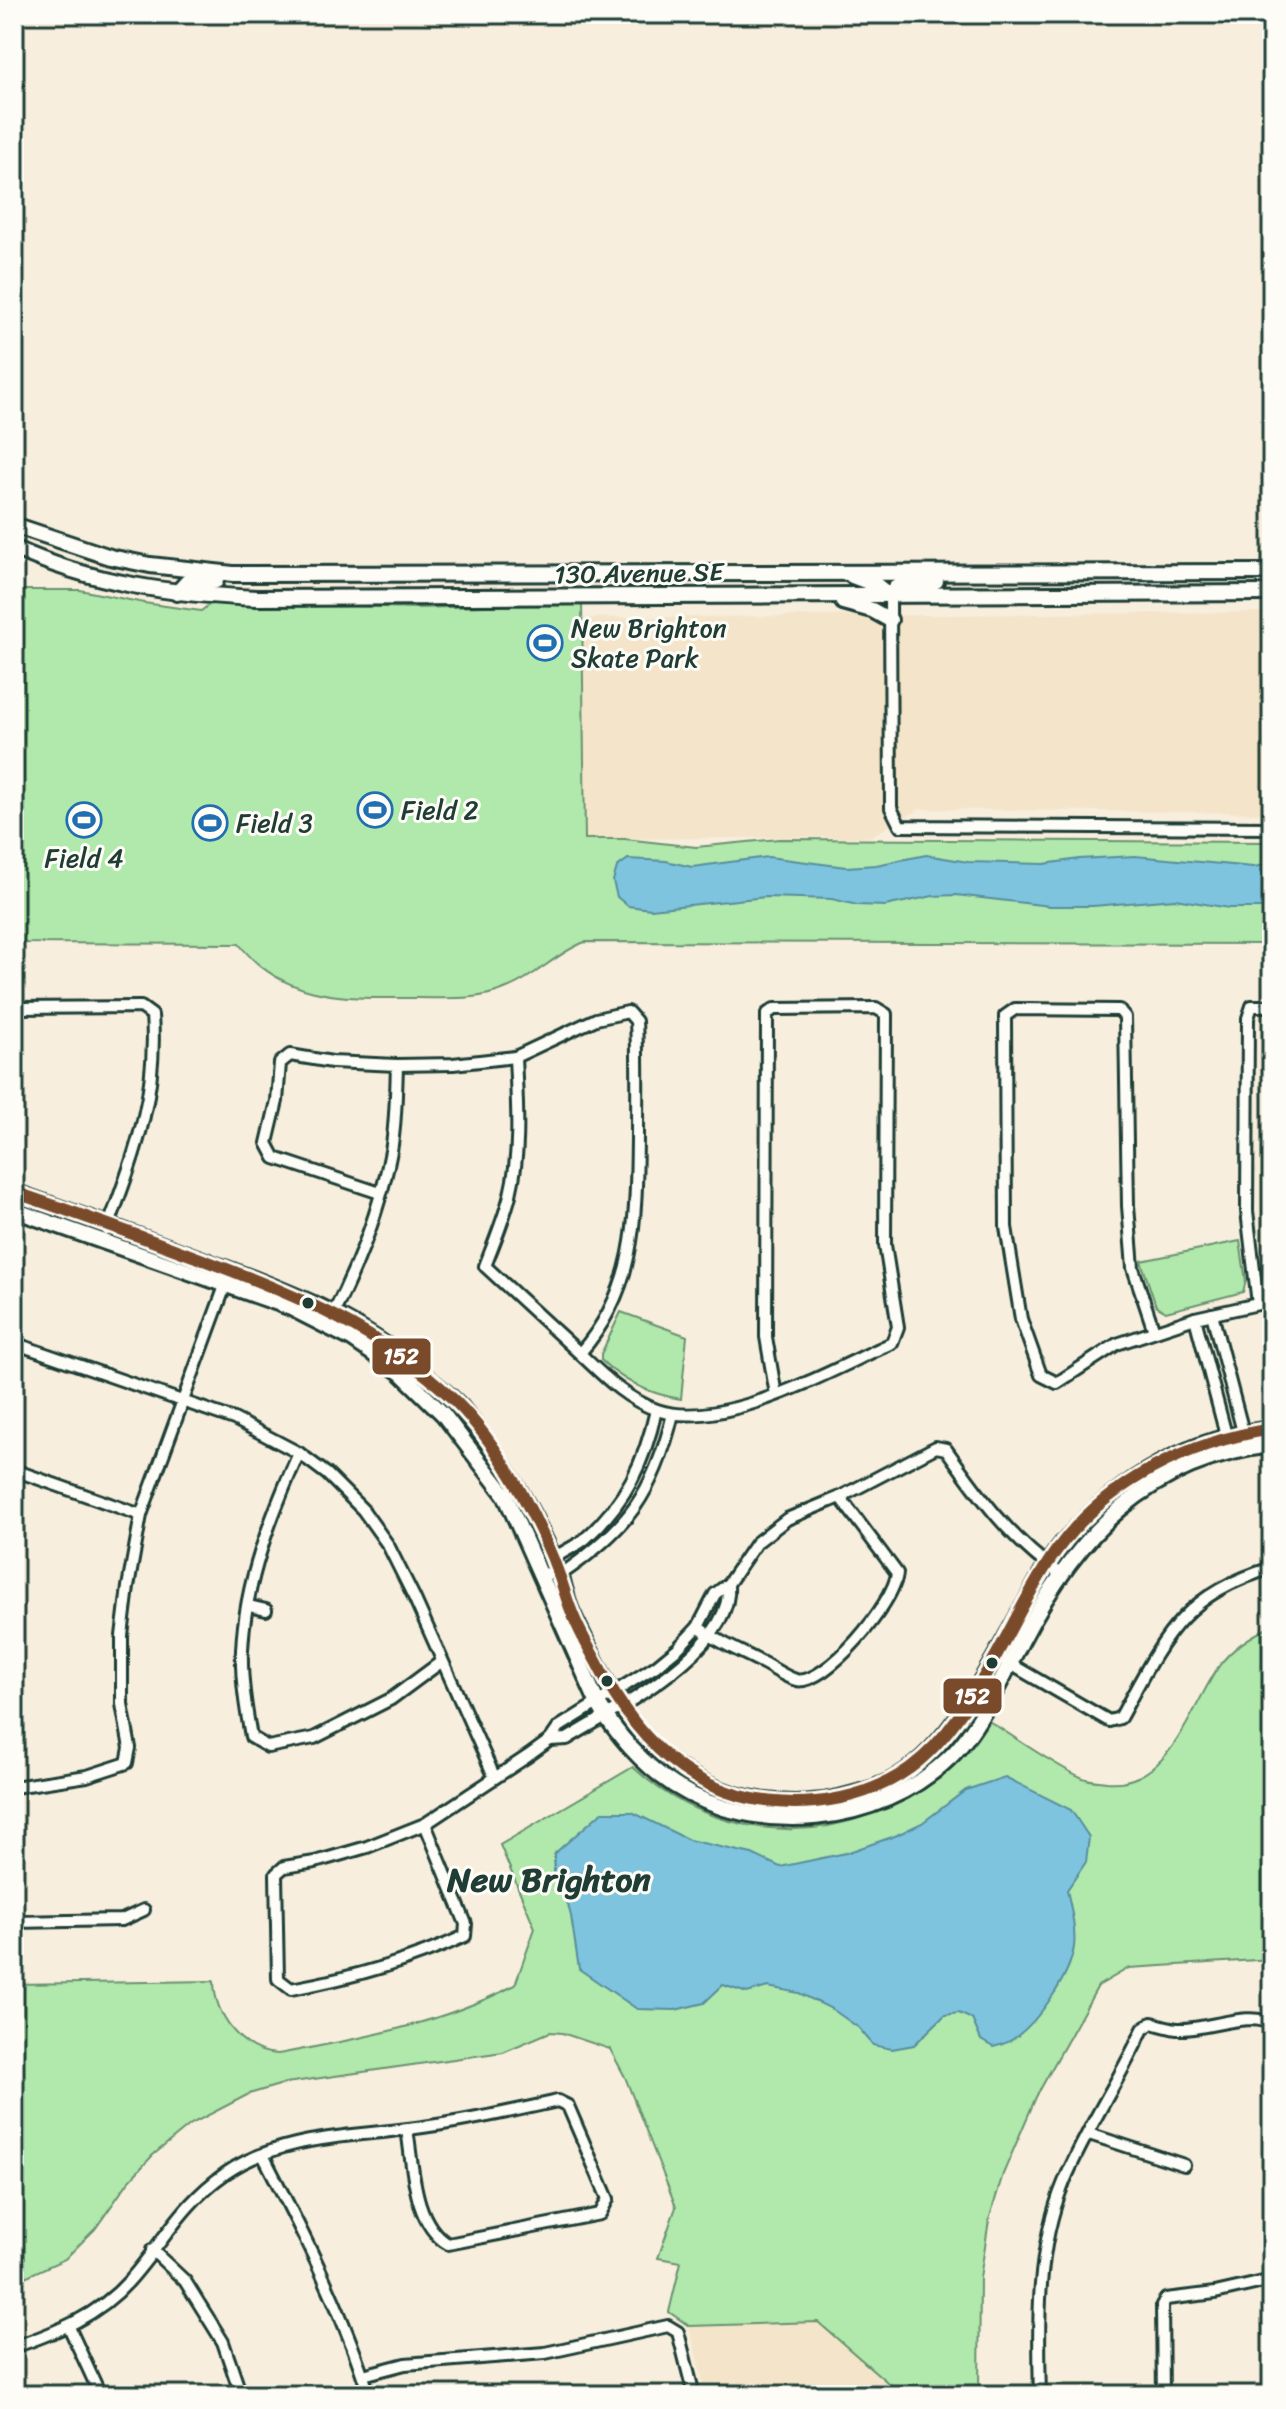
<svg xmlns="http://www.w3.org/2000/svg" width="1286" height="2409" font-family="Sriracha,sans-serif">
  <rect width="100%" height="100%" fill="#f8eedd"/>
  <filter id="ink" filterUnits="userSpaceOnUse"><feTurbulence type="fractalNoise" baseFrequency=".0125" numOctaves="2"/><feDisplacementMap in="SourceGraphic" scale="16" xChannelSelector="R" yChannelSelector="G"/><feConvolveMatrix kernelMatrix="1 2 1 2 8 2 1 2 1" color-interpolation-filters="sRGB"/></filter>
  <g filter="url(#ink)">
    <g fill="#f4e5ca">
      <polygon points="1272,612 1272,813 920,809 870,837 584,839 582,618"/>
      <polygon points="818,2322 902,2395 706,2395 689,2326"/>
    </g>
    <g fill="#b1e8ab" stroke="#689270" stroke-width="2">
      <path d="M14,590H80L144,603L201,611L209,605L221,602L416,608L582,603L585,839H625L696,847L779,839L1272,842V944L585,942C556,953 536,977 507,988C478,1001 448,998 417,998C350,998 285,1003 239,944L14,943Z"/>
      <polygon points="1240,1241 1246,1281 1243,1292 1166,1312 1156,1306 1141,1261"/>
      <path d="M621,1312L687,1336L681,1399C650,1394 624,1383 601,1360V1354Z"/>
      <path d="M1272,1626V1959L1129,1968L1098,1986L1036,2097L1003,2174L989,2220L980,2278L979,2395H902L818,2322L689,2326L669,2312L681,2262L658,2258L676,2207L625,2077L610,2049L562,2033L550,2032L503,2052L286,2083L249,2094L191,2124L153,2155L129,2181L95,2229L65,2259L14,2282V1984L214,1981C214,2015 242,2053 278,2054C359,2039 441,2024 515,1985L535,1928L500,1845L633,1767C696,1826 787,1845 868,1815C891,1807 914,1796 932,1780C952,1762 967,1738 984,1718C1015,1737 1051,1764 1083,1778C1090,1781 1100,1781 1107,1782C1169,1788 1191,1707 1219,1666C1232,1648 1252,1635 1272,1626Z"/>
    </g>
    <g fill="#7ec4df" stroke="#588e9b" stroke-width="2">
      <polygon points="926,855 968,862 1044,864 1079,859 1135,856 1253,867 1272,864 1272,908 1229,908 1175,899 1093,906 1050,906 956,895 933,896 885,906 857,905 832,899 766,897 651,909 628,906 617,897 613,881 617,867 628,859 666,861 692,867 768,857 846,867 876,865"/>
      <path d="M1005,1777L1071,1810L1089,1837L1086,1862L1067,1890C1071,1908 1076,1929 1074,1947C1070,1976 1039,2020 1016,2037C1010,2042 1001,2045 993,2047L981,2040L972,2019L959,2013L945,2015L914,2045L892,2049L873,2045L859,2028L832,2009L799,1993L768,1987L747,1993L723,1985L704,2003L675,2010L637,2009L579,1969L571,1916L564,1890L554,1874V1854L602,1812H632L689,1840L752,1854L780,1867L846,1853L895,1836L922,1823L966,1790Z"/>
    </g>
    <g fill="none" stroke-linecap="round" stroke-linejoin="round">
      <defs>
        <g id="street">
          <polyline points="890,596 891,808 900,826 1272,828"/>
          <path d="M14,1008L141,1007L152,1015C158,1096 134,1156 107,1230"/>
          <path d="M515,1057C517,1103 521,1150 510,1195C504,1219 494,1243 485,1266C515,1294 545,1321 575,1349C600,1372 623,1398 657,1410C724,1432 831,1370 892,1343L898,1327L885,1245L886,1014L876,1008L774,1009L767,1014L766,1337L776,1395"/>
          <path d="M397,1065L453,1064L515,1057L596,1019L628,1012L636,1021C638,1060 637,1099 637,1138C636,1219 636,1290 580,1353"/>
          <polyline points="14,1072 15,1008"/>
          <polyline points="1258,1304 1247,1211 1248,1018 1252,1006 1272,1006"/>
          <polyline points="1212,1314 1243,1432 1241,1439"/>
          <polyline points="1195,1318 1226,1435 1231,1441"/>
          <path d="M330,1320C357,1268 380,1210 391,1151C396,1123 396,1094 397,1065L332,1062L290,1055L280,1063L277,1101L267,1143L275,1158L380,1193"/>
          <polyline points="1154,1331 1133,1268 1128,1206 1125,1017 1119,1010 1015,1009 1005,1016 1006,1227 1021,1319 1041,1375 1057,1383 1117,1344 1195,1318 1258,1304 1272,1304"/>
          <polyline points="14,1343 234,1419 299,1453 327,1474 363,1510 388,1545 414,1597 494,1776"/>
          <path d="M299,1453C271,1516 245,1581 242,1650C241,1679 246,1709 251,1737L268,1747L314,1738L391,1699L441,1662"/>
          <polyline points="14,1470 141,1515"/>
          <path d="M550,1562C559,1552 575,1548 586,1538C626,1502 645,1461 656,1410"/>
          <path d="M541,1573L560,1575C628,1529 654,1493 673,1414"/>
          <polyline points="249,1606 266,1610"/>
          <path d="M698,1627C719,1643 740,1651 763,1663C773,1668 785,1677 796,1680C825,1687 895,1602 897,1573L840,1497"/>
          <path d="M995,1655L1109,1721L1120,1718C1163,1640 1180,1595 1272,1568"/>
          <path d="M550,1740L567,1739C615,1709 735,1650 728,1584"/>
          <polyline points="14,1787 87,1776 127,1763 130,1748 122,1704 122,1636 128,1587 141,1515 228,1278"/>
          <path d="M425,1824L466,1924L465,1936C409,1962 351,1978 291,1989L278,1979L276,1874L284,1867L315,1862L367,1847L425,1824L528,1756L550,1740L559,1727L656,1666L678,1648L698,1627L715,1594L728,1584L756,1543L787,1519L840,1497L936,1447L946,1449C979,1496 1012,1541 1060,1574"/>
          <polyline points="14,1922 122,1920 144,1910"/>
          <polyline points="1089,2134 1184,2165"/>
          <path d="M263,2155C303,2233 343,2311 369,2395"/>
          <polyline points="152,2250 185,2281 223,2342 241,2395"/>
          <polyline points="69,2327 99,2392"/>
          <path d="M14,2347C57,2332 98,2316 129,2281C164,2242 180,2205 226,2173C280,2136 347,2137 408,2129C459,2123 508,2112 558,2101L568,2106L608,2199L600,2214L448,2244C413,2223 413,2166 407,2129"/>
          <polyline points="363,2375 405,2364 545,2353 668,2326 678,2332 694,2395"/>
          <path d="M1040,2395C1038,2324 1036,2249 1064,2182C1086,2129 1119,2081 1143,2029L1152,2023C1160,2025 1169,2028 1177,2029C1204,2031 1252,2009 1272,2025"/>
          <polyline points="1163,2395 1162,2305 1166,2299 1215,2293 1272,2280"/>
        </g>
        <g id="secondary">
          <polyline points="14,525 110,557 150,565 233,574 1272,572"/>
          <path d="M14,548C93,584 171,594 257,598L1272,593"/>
          <polyline points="852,576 876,585 890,596"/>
          <polyline points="177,593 187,582 216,581"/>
          <polyline points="890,596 897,586 936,581"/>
          <polyline points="843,602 872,610 890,620"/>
          <path d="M14,1192C78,1214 142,1237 206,1261C288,1292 355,1315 423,1374C435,1384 450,1395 461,1407C502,1457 537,1516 560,1575C564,1586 566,1597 570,1608C576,1623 585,1639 592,1654C621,1713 646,1753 707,1784C741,1801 785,1806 823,1801C845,1797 868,1791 888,1782C951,1752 992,1660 1026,1602C1038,1580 1050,1557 1067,1538C1120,1478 1192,1437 1272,1429"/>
          <path d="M14,1210L289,1307L352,1339L401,1373L443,1414L505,1495L597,1702C616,1734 643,1765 674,1785C757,1838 879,1826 949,1758C977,1732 1004,1675 1022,1640C1077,1534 1148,1459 1272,1445"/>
        </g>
      </defs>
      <use href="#street" stroke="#1f3d34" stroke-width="16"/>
      <use href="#secondary" stroke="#1f3d34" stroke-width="20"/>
      <use href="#street" stroke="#fdfcf7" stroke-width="10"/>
      <use href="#secondary" stroke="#fdfcf7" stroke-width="14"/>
      <defs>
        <path id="bus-1" d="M14,1192C76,1213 137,1235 198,1258C292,1293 382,1330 455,1401C503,1448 548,1536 567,1599C574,1621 585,1641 596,1661C641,1751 708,1811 815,1802C848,1799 883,1788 910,1768C948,1740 974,1695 997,1654C1016,1620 1033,1583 1056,1551C1107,1481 1188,1442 1272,1429"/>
      </defs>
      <use href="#bus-1" stroke="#fdfcf7" stroke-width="18"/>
      <use href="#bus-1" stroke="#7a4b2a" stroke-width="12"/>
    </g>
  </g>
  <defs>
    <symbol id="stadium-ring" viewBox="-11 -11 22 22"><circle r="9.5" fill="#fdfcf7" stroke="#1f6fb2" stroke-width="1.5"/><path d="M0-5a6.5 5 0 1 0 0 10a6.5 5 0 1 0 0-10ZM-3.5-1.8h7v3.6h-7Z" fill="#1f6fb2"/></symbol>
  </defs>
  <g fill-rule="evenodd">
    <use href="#stadium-ring" x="525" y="623" width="40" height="40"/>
    <use href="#stadium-ring" x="355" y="790" width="40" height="40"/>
    <use href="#stadium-ring" x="64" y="800" width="40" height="40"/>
    <use href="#stadium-ring" x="190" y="803" width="40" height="40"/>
  </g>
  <g fill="#1f3d34" stroke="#fdfcf7" stroke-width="3">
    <circle cx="308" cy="1303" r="7"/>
    <circle cx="992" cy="1663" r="7"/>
    <circle cx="607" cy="1681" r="7"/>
  </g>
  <g text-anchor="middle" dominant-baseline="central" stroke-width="6" stroke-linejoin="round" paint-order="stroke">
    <g font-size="26" fill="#1f3d34" stroke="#fdfcf7">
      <text transform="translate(639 573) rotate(-1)">130 Avenue SE</text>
    </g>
    <g font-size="26" fill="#1f3d34" stroke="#fdfcf7" text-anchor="start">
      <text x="571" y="628">New Brighton<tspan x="571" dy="30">Skate Park</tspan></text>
      <text x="401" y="810">Field 2</text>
      <text x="236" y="823">Field 3</text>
      <text x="84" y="858" text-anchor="middle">Field 4</text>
    </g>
    <g font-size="34" font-weight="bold" fill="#1f3d34" stroke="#fdfcf7">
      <text x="549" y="1880">New Brighton</text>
    </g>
  </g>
  <g stroke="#fdfcf7" stroke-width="3">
    <rect x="371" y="1337" width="61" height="39" rx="8" fill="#7a4b2a"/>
    <rect x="942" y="1677" width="61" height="38" rx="8" fill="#7a4b2a"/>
  </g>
  <g font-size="22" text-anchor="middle" font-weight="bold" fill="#fff">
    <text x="401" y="1364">152</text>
    <text x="972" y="1704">152</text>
  </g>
  <rect width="1286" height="2409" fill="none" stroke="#fdfcf7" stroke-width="48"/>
  <rect x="24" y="24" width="1238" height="2361" fill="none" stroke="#1f3d34" stroke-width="3" filter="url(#ink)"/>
</svg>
